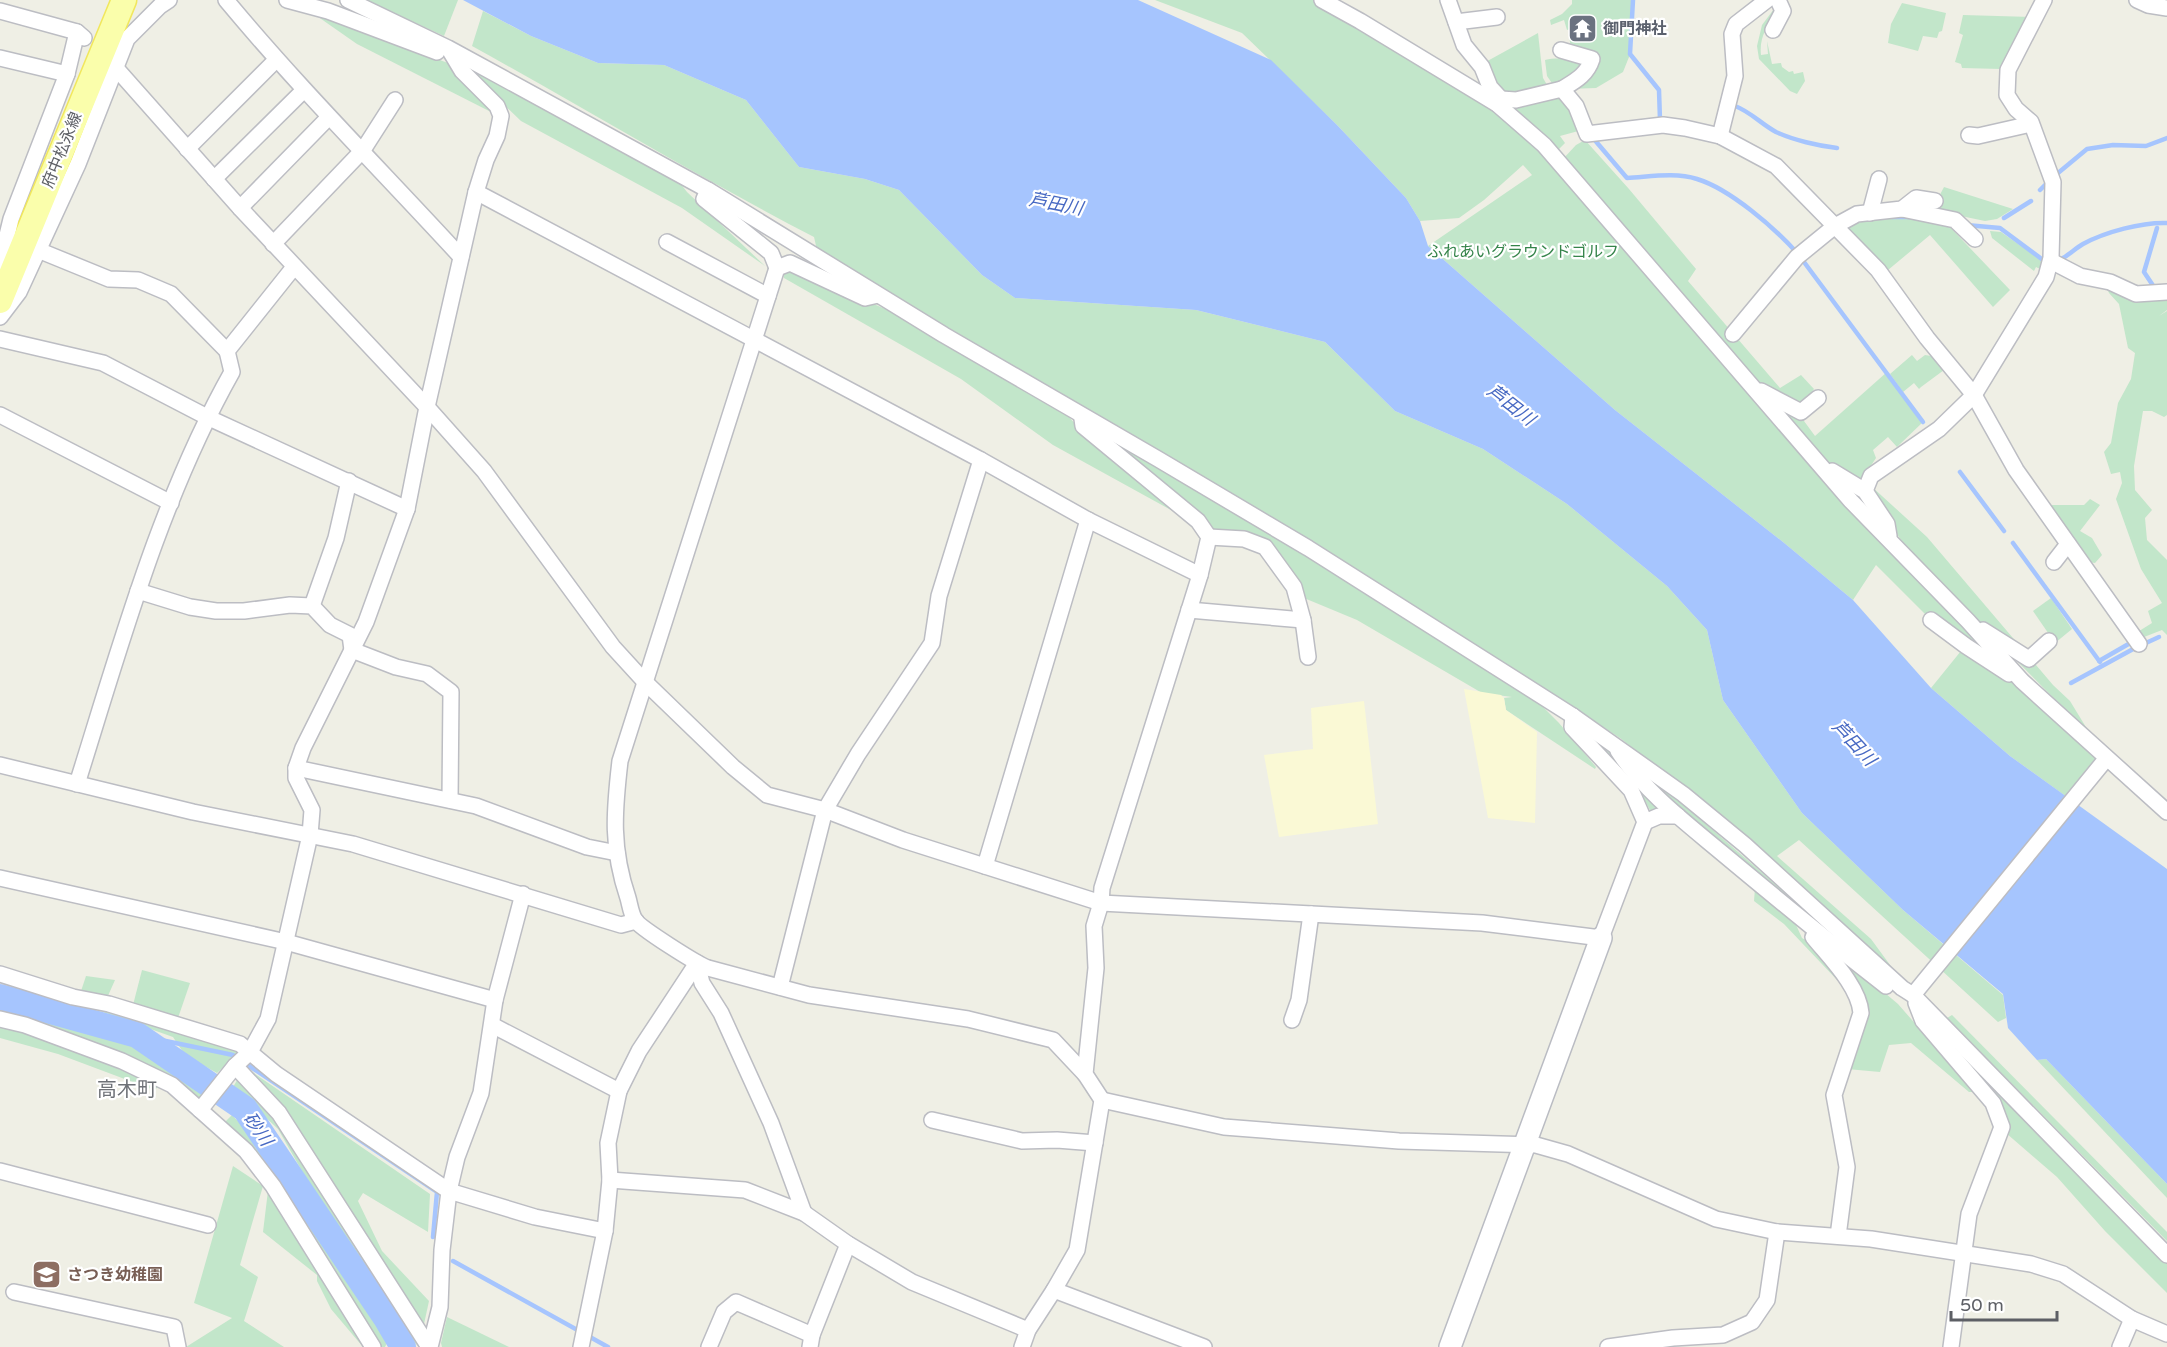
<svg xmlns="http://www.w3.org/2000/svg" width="2167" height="1347" font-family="'Varela Round','Noto Sans JP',sans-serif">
  <rect width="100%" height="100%" fill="#efefe5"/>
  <g fill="#c2e6ca">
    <polygon points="365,0 458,0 444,36"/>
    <polygon points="1155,0 1319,0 1419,57 1563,159 1576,145 1585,140 1629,189 1696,269 1688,281 1780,388 1801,375 1814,389 1802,405 1793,406 1815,436 1887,372 1923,422 1897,447 1888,437 1873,450 1876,458 1864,476 1891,542 2019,683 2098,760 2071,800 2010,756 1931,688 1965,646 1931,620 1876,565 1853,600 1783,542 1615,410 1428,246 1532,175 1523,165 1484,200 1459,218 1420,221 1406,198 1338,126 1242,33"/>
    <polygon points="1572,0 1634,0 1631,52 1623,72 1596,88 1567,89 1594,66 1571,48 1569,36 1587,34 1587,31 1591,30 1588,18 1573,21 1570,25 1570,29 1567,30 1564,20 1551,25 1550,20 1562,14 1572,4"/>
    <path d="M1774,3L1776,12C1767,26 1759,38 1761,55L1768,54L1767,41L1772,64L1781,63L1782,67L1789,72L1793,71L1794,74L1803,72L1805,81L1797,94L1790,91L1759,59L1757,46L1762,25L1774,9Z"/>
    <polygon points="1902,3 1946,13 1942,31 1939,32 1937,38 1923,36 1918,51 1888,43 1891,24"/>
    <path d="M483,11L531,36L598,63L664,65L746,100L799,167L865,179L899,190L982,275L1015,298L1196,310L1325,342L1395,411L1483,449L1567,504L1667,586L1707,630L1723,700L1802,813L1903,910L2003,995L2006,1018L1998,1022L1799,840L1777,856L1871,939L1893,969L1759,848L1620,738L1489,653L1330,554L817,250L814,237C698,177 586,109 472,46Z"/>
    <polygon points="314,14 448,63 493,106 491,112 357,44"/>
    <polygon points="1963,15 2032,17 2001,69 1962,68 1961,64 1955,62 1963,35 1959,33"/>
    <polygon points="1538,33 1543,78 1550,90 1504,94 1482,64"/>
    <path d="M1572,56L1587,66L1554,86L1547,76L1545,60C1554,57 1562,60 1572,56Z"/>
    <polygon points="472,67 677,179 687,192 765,266 682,208 521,121 471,73"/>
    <polygon points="1562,96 1582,130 1560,136 1565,143 1556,152 1513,110 1514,104"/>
    <polygon points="1944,187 2013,209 1997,219 1985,221 1932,210"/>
    <polygon points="1876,218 1910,218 1947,224 2010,290 1993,307 1930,235 1888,270 1885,266 1880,269 1845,230 1849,229 1847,226"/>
    <polygon points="1990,231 2001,232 2044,262 2042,270 2036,267 2034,271 1992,238"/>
    <polygon points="792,269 890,311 971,357 1068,416 1092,442 1180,515 1053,445 961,379 784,278 782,270"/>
    <polygon points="2105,283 2167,296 2167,310 2159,316 2167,311 2167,415 2164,417 2152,411 2143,411 2134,466 2135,490 2152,510 2145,518 2147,540 2167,560 2167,635 2162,630 2139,639 2136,633 2152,623 2148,611 2162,603 2141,569 2116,499 2122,483 2120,472 2111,474 2104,452 2111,443 2118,403 2131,379 2135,353 2128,348 2119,304 2109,293"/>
    <polygon points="1937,352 1966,397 1944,370 1921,387 1919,389 1914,383 1903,392 1890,374 1912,355 1917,361 1925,355 1931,356"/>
    <polygon points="1092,428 1283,540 1536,700 1559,723 1596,767 1595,769 1506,710 1504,698 1512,697 1482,693 1357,620 1304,598 1277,556 1214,534"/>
    <polygon points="1871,486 1927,537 2053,685 2070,701 2092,737 1909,552 1889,522"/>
    <polygon points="2090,499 2100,505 2080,531 2092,538 2102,555 2095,563 2088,562 2050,505 2084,505"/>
    <polygon points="2051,598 2072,629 2055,643 2033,611"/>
    <polygon points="1583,731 1685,806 1895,988 1681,814 1651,812 1644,799"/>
    <path d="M1755,888L1792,916L1802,938C1818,946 1830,966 1839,982L1784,924L1754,901Z"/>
    <polygon points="1822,940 1898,1004 1975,1092 1969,1092 1911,1043 1889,1045 1880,1072 1847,1069 1866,1016"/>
    <polygon points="142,970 190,983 178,1018 133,1005"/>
    <polygon points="86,976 115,980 107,998 71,993 37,979 81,991"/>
    <polygon points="83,1005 108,1008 242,1050 217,1073 185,1055 173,1037"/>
    <polygon points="0,1009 78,1030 138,1041 206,1090 197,1102 161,1085 154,1090 58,1054 0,1038"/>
    <polygon points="1952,1015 2167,1232 2167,1241 1947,1018"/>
    <polygon points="1938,1031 2108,1201 2167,1263 2167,1293 2105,1231 2057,1177 2006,1133"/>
    <polygon points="2046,1059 2167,1184 2167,1198 2037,1060"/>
    <polygon points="245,1067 430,1194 428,1232 363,1193 358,1201 382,1251 429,1301 419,1347 395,1323 335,1229 278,1129 233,1087"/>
    <polygon points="232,1115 251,1135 293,1194 389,1339 385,1347 363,1347 331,1309 317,1281 317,1275 263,1232 270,1174 224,1123"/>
    <polygon points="233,1166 263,1186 240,1265 258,1277 244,1321 284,1347 186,1347 232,1318 194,1303"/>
    <polygon points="447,1317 509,1347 442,1347 441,1343"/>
  </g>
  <g fill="#faf9d5">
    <polygon points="1464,689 1501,695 1504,698 1506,710 1537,732 1535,823 1488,818"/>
    <polygon points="1364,701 1378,824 1279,837 1264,755 1313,749 1311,708"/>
  </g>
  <polygon fill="#a6c5fe" points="463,0 1138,0 1271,60 1338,126 1406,198 1420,221 1428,246 1615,410 1783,542 1853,600 1931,688 2010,756 2167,869 2167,1184 2046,1059 2037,1060 2008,1028 2003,994 1903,910 1802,813 1723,700 1707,630 1667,586 1567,504 1483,449 1395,411 1325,342 1196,310 1015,298 982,275 899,190 865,179 799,167 746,100 664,65 598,63 531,36"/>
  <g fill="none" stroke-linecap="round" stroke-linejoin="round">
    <g stroke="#a6c5fe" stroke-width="4.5">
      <polyline points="1633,0 1630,54 1659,90 1660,120"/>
      <path d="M1735,106C1751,112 1761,124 1776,132C1793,140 1819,146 1837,148"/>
      <path d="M1593,138L1627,178C1649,177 1675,172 1697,179C1730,189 1775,228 1798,254"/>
      <polyline points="2040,190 2052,178 2087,149 2113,145 2146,146 2167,138"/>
      <polyline points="1892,217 1910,217"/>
      <polyline points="2004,218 2031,201"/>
      <polyline points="1966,225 2000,228 2043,260"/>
      <polyline points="1801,258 1923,422"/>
      <path d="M2063,258C2070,254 2076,248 2083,244C2105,232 2142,222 2167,223"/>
      <polyline points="2156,290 2144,272 2157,228"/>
      <polyline points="1960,472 2004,531"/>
      <polyline points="2013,543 2100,662"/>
      <polyline points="2099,661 2132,642"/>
      <polyline points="2071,683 2135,648 2159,637"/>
      <polyline points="137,1035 233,1055 437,1192 433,1237"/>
      <polyline points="453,1261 608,1347"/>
    </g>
    <polyline stroke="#a6c5fe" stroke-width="26" points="0,997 137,1035 245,1109 386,1318 403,1347"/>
    <defs>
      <g id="street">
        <path d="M226,0C300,89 382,171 461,257"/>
        <polyline points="287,0 328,11 437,52"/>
        <polyline points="348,0 448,48 708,190 944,335 1158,459 1308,548 1573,716 1683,794 1745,845 1902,988 1913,995 2167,1255"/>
        <polyline points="1322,0 1360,21 1497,104 1544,145 1851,501 1968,621 2022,681 2167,812"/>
        <polyline points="1448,0 1464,45 1482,67 1490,87 1501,99 1497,104"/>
        <polyline points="2137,0 2148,5 2167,8"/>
        <polyline points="0,11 77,32 84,38"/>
        <polyline points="1456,22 1497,17"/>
        <polyline points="1773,30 1783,11 1778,0"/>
        <path d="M1561,50L1592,59C1587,75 1575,81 1562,89"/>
        <polyline points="0,58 67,74"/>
        <polyline points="107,58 240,208 427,407 484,471 613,647 645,682 733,767 767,795 825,810 903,840 1101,903 1482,923 1601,938 1645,822 1631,790 1572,727 1573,716"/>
        <polyline points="1501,99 1516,100 1562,89 1576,106 1587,134 1663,125 1685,128 1720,136 1776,166 1878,270 1927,338 1974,395 2016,470 2139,644"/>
        <polyline points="1969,135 1978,136 2031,124"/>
        <polyline points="1720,136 1735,76 1732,34 1736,24 1767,0"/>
        <polyline points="187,149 276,60"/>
        <polyline points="214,179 304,90"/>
        <polyline points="708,190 704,199 771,253 777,268 790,263 865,298 878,295"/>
        <polyline points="476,192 981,460 1088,520 1200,575"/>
        <polyline points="240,208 329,117"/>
        <polyline points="1902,209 1955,220 1975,239"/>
        <polyline points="1870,213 1879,179"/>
        <polyline points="667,242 768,296"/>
        <polyline points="273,244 363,150 395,100"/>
        <polyline points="38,250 109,279 138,280 171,294 227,351"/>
        <polyline points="2051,261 2080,276 2110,282 2136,294 2167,292"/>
        <polyline points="0,264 11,219 67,74 77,32"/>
        <path d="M777,268L620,761C614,812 611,848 628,898C630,905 631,914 635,920C640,928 697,964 708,968L809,995L968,1019L1053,1040L1085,1074"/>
        <polyline points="0,317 19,292 78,164 127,39 160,6 169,0"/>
        <polyline points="1733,334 1797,257 1835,226 1857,214 1902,209 1916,198 1935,201"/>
        <polyline points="0,339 103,363 207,417 407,509"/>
        <polyline points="1761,391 1801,412 1818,398"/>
        <polyline points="0,415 171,503"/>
        <polyline points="1832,471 1865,491 1887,524 1889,536"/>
        <polyline points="1865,491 1871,476 1939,429 1974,395 2046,277 2051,258 2053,182 2031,122 2016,109 2007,95 2008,70 2044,0"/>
        <polyline points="1209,537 1244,539 1265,547 1294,587 1303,620 1308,657"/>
        <polyline points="2054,562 2068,544"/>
        <polyline points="138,591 190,607 216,611 244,611 290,605 312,606 330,625 350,635 352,650 396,667 427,674 451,692 450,800"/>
        <polyline points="312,606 336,538 349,481"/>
        <polyline points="1189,610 1303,620"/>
        <polyline points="1931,620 1966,646 2009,674"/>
        <polyline points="1983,630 2029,659 2049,641"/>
        <path d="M1618,751C1645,792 1685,822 1722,853C1776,898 1830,943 1886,986"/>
        <polyline points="0,765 193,812 353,844 621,925 636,921"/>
        <polyline points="296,768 476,806 587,847 617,853"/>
        <path d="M77,784C121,644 160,500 232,372L227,351L294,267"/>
        <polyline points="1645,822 1659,816 1678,816"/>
        <polyline points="985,866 1088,520"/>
        <polyline points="0,878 286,942 495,1000"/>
        <path d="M1813,937C1829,957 1859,986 1861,1013L1834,1095L1847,1167L1838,1236"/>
        <polyline points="697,963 702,983 721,1013 771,1123 804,1213"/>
        <polyline points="0,974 73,997 109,1004 240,1044 276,1074 449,1191 535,1217 605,1231"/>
        <polyline points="780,987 825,810 858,754 932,643 939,596 981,460"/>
        <polyline points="1913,995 2106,759"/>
        <polyline points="1916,1003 1923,1021 1993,1103 2002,1127 1969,1214 1951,1347"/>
        <polyline points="0,1019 25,1025 122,1061 172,1085 246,1151 273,1186 373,1347"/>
        <polyline points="1292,1020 1299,1000 1311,914"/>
        <polyline points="492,1025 619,1091"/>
        <polyline points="235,1066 279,1113 429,1347"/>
        <polyline points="1102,1100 1224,1127 1399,1141 1536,1145 1568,1154 1716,1219 1777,1232 1871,1239 2031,1264 2063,1274 2132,1319 2167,1334"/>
        <polyline points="200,1110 235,1066 250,1052 268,1019 310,835 312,810 296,778 296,768 303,748 366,622 407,509 427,407 476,192 486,160 497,136 501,116 497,106 462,71 450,51"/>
        <polyline points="932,1120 1022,1141 1057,1140 1095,1143"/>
        <polyline points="0,1171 208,1225"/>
        <polyline points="610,1180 745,1190 804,1213 848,1244 912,1282 1028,1330"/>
        <polyline points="1054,1290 1204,1347"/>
        <polyline points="14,1292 174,1327 178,1347"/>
        <polyline points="430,1347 440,1307 442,1250 449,1191 457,1157 481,1093 495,1000 523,894"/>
        <polyline points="581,1347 605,1231 610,1180 608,1143 619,1091 639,1051 697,963"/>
        <polyline points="709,1347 724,1312 736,1302 812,1335"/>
        <polyline points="810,1347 812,1335 848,1244"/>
        <polyline points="1022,1347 1028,1330 1054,1290 1077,1250 1102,1100 1085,1074 1096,968 1094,926 1101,903 1102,888 1200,575 1209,537 1198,521 1083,426 1082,419"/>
        <polyline points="1608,1347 1673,1338 1723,1335 1752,1322 1767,1300 1777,1232"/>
        <polyline points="2120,1347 2132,1319"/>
      </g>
      <polyline id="secondary" points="1450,1347 1601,938"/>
      <polyline id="primary" points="0,301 124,0"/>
    </defs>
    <use href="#street" stroke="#bcbdc3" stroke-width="18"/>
    <use href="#secondary" stroke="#babcc3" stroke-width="24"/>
    <use href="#primary" stroke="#f1e75d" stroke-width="27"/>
    <use href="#street" stroke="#fff" stroke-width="15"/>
    <use href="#secondary" stroke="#fff" stroke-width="21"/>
    <use href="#primary" stroke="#fafeab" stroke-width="24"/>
  </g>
  <defs>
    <symbol id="temple-square" viewBox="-11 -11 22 22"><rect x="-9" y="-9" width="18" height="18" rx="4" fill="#6b7280" stroke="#fff"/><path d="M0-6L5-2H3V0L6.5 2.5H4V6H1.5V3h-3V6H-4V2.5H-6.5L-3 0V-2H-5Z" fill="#fff"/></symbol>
    <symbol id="school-square" viewBox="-11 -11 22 22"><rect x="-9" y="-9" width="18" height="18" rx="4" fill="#8d6e63" stroke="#fff"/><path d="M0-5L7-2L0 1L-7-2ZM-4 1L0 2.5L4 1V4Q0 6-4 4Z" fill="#fff"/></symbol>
  </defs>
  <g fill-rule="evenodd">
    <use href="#temple-square" x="1566" y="12" width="33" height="33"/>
    <use href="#school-square" x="30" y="1258" width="33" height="33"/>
  </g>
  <g text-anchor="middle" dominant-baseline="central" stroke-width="4.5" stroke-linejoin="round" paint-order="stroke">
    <g font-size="16" font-weight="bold" fill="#5b616d" stroke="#fff" text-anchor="start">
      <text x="1603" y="29">御門神社</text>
    </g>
    <g font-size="16" fill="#5d5f65" stroke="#fff">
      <text transform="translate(62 150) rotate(-68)">府中松永線</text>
    </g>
    <g font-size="16" fill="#35844a" stroke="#fff">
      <text x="1523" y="252">ふれあいグラウンドゴルフ</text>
    </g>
    <g font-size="16" font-weight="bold" fill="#785e54" stroke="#fff" text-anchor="start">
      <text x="67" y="1275">さつき幼稚園</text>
    </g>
    <g font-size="18" font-style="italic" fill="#4769c3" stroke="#fff">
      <text transform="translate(1056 204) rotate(11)">芦田川</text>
      <text transform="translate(1511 405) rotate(38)">芦田川</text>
      <text transform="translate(1854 743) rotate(47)">芦田川</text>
      <text transform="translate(258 1129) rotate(55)">砂川</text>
    </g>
    <g font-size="20" fill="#6e7177" stroke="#fff">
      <text x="127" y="1090">高木町</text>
    </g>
  </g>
  <path d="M1951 1311v9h106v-9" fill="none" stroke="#5d5f65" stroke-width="3"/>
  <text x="1960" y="1311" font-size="18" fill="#5d5f65" stroke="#ffffff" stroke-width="4.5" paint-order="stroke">50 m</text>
</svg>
